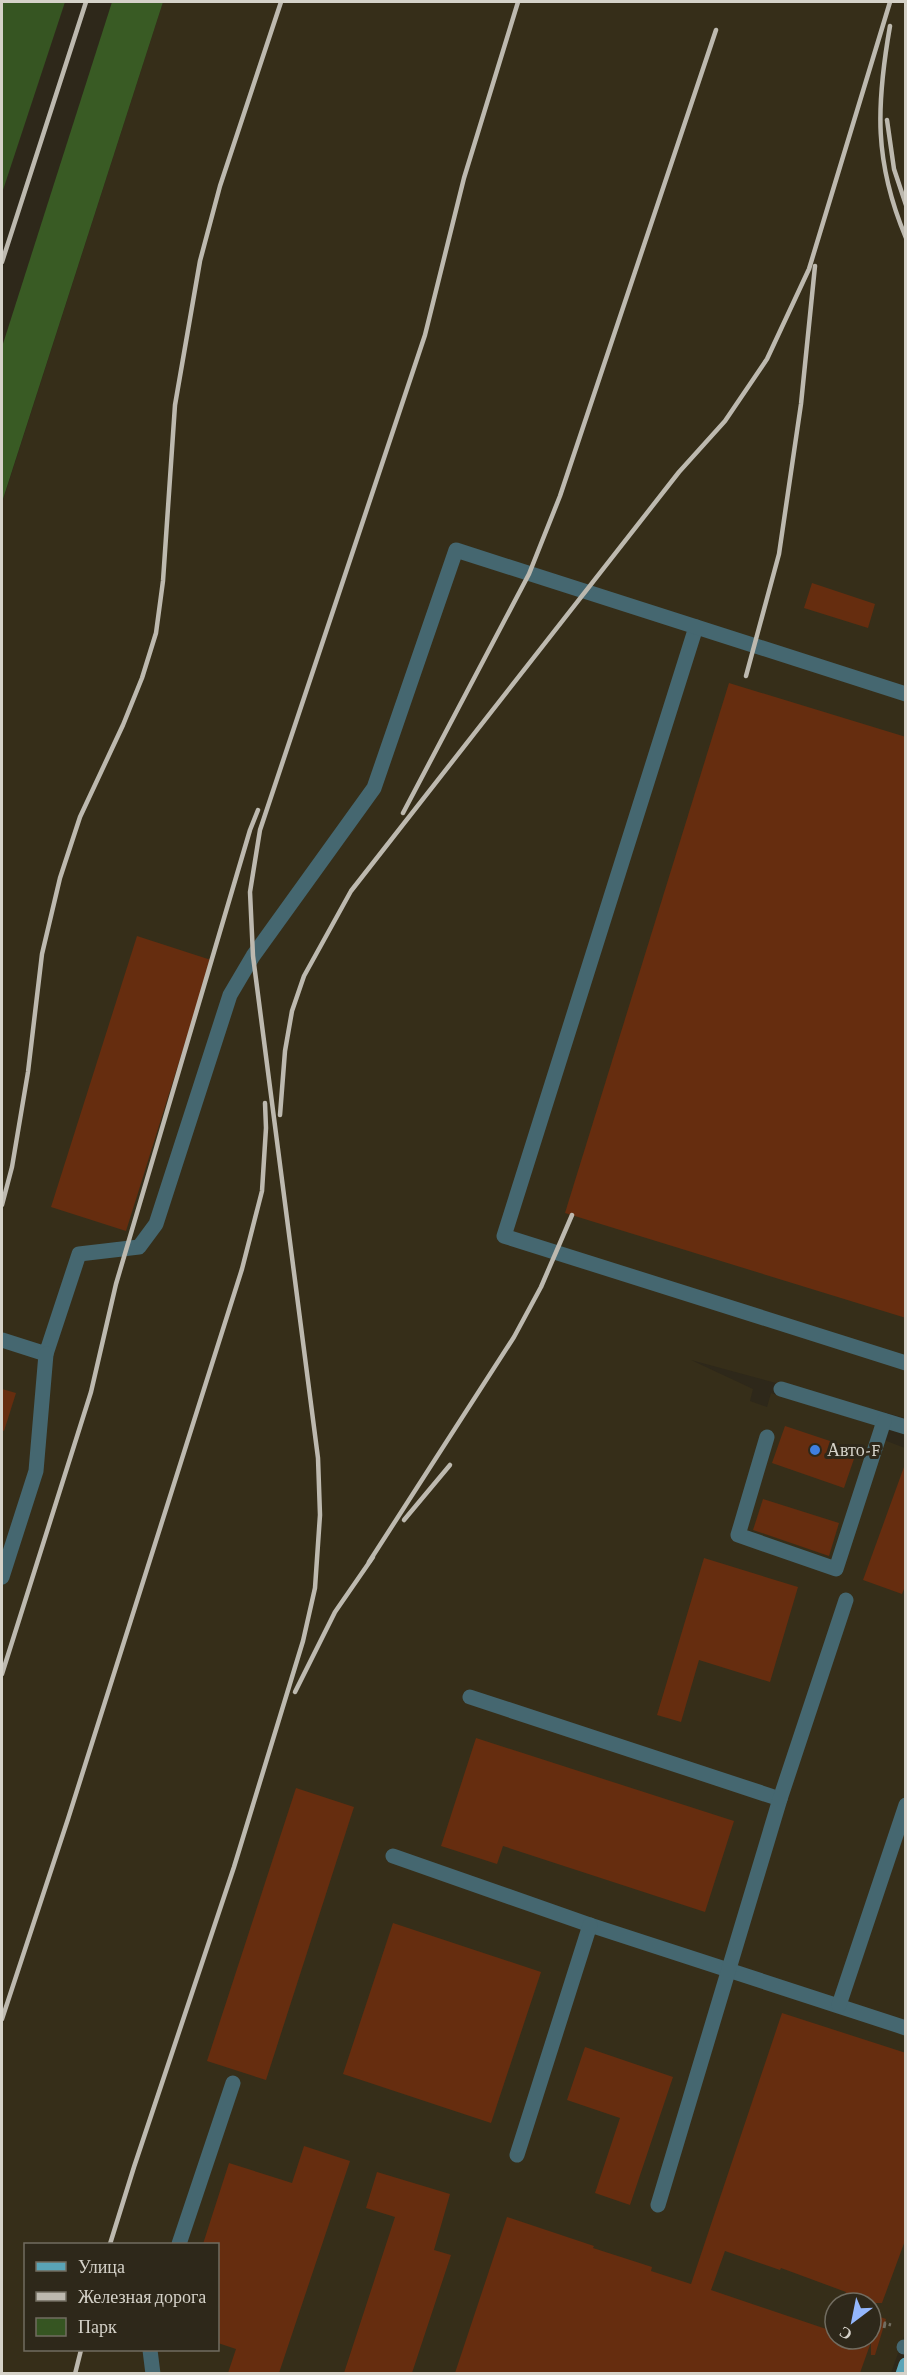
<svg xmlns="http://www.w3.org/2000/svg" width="907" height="2375" font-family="'Crimson Pro',serif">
  <rect width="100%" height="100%" fill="#2e281a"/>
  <path fill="#362e19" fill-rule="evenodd" d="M163,2H905V1418L691,1360L753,1389L750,1401L767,1407L771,1393L887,1429L884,1440L905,1448L906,2331L891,2373L2,2374V503ZM26,2244H218V2350H26ZM835,2303H871V2339H835Z"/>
  <polygon fill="#365522" points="2,2 65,2 2,193"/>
  <polygon fill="#395b24" points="112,2 163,2 2,502 2,347"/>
  <g fill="#662d0f">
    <polygon points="812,583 875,604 868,628 804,608"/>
    <polygon points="729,683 906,737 906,1318 565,1213"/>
    <polygon points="137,936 211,960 126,1231 51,1207"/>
    <polygon points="2,1389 16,1393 4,1431 2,1430"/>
    <polygon points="785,1426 857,1450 844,1488 772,1463"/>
    <polygon points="904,1467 906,1467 906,1584 902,1594 863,1580"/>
    <polygon points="763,1499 839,1523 829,1556 753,1530"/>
    <polygon points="704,1558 798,1587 770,1682 699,1660 681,1722 657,1715"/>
    <polygon points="476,1738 734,1821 705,1912 503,1846 497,1864 441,1846"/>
    <polygon points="296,1788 354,1807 266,2080 207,2061"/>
    <polygon points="393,1923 541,1972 491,2123 343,2074"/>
    <polygon points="782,2013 906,2053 906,2238 882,2303 843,2303 846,2292 781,2268 780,2270 725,2251 711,2290 835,2332 835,2339 871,2339 871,2314 886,2319 875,2355 871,2355 871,2342 860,2373 455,2373 507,2217 594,2246 593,2248 652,2267 651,2271 691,2284"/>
    <polygon points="585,2047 673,2077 630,2205 595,2193 620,2118 567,2100"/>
    <polygon points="304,2146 350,2161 279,2373 228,2373 236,2349 218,2343 218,2244 203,2244 229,2163 292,2183"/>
    <polygon points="377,2172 450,2194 434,2250 451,2255 412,2373 344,2373 395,2217 366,2208"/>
  </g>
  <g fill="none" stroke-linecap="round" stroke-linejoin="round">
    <g stroke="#726d61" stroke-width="3" stroke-dasharray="6 3" stroke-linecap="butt">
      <polyline points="831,2306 835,2308"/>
      <polyline points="884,2328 885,2323 891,2325"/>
    </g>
    <g stroke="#456770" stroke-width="15">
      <polyline points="696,627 504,1236 906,1363"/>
      <polyline points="2,1340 46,1354 79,1254 139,1247 156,1224 230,995 253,956 374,788 456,550 906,694"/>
      <polyline points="781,1389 906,1427"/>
      <polyline points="767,1437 738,1535 836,1569 884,1421"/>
      <polyline points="2,1577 36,1471 46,1354"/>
      <polyline points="470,1697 780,1799"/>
      <polyline points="393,1856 590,1925 906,2028"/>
      <polyline points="839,2005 906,1805"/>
      <polyline points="517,2155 590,1925"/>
      <polyline points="658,2205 780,1799 846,1600"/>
      <polyline points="179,2244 233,2083"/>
      <polyline points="904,2347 906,2347"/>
      <polyline points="150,2350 153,2374"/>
    </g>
    <polyline stroke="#5aa4b7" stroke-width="15" points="903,2374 906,2365"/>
    <g stroke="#bdb9af" stroke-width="4.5">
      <path d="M890,26C876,106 874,162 906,238"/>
      <polyline points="887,120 894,169 906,205"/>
      <polyline points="2,262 86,2"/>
      <polyline points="746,676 779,554 801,404 815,266"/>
      <polyline points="403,813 529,574 560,496 716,30"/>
      <polyline points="280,1115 285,1051 292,1011 304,976 351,891 679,472 725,421 767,359 809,269 890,2"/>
      <polyline points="2,1205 12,1167 28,1072 42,954 60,878 80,817 123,725 142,678 156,633 163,581 175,405 200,261 220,186 281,2"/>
      <polyline points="404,1520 450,1465"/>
      <polyline points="369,1562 514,1337 541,1287 572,1215"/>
      <polyline points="2,1674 91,1392 116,1284 250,830 258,810"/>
      <polyline points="295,1692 335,1612 373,1557"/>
      <polyline points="2,2019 68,1819 242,1269 262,1191 266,1128 265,1103"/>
      <polyline points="110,2244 134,2167 234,1867 303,1641 315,1588 320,1515 318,1458 253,956 250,892 260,830 425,335 464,178 518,2"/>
      <polyline points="75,2374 81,2350"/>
    </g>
  </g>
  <circle fill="#3f7fe0" stroke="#2e281a" stroke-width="2" cx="815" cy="1450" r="6"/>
  <g text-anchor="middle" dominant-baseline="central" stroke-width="6" stroke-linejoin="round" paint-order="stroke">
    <g font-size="18" fill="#d5d2c9" stroke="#2e281a" text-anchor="start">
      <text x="827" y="1450">Авто-F</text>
    </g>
  </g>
  <rect width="907" height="2375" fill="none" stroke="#d5d2c9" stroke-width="6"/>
  <rect x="24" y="2243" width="195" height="108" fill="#2e281a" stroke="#716c60" stroke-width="1.5"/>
  <rect x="36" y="2262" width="30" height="9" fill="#5aa4b7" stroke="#716c60" stroke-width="1.5"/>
  <text x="78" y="2273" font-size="18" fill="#d5d2c9">Улица</text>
  <rect x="36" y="2292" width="30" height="9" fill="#bdb9af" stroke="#716c60" stroke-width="1.5"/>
  <text x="78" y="2303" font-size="18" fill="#d5d2c9">Железная дорога</text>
  <rect x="36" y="2318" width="30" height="18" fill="#365522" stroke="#716c60" stroke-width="1.5"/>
  <text x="78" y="2333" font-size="18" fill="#d5d2c9">Парк</text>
  <g transform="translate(853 2321) rotate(212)"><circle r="28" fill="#2e281a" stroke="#716c60" stroke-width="1.5"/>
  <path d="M0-4.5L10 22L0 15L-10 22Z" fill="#94b7fd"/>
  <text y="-9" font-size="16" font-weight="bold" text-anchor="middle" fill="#d5d2c9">С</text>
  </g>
</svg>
